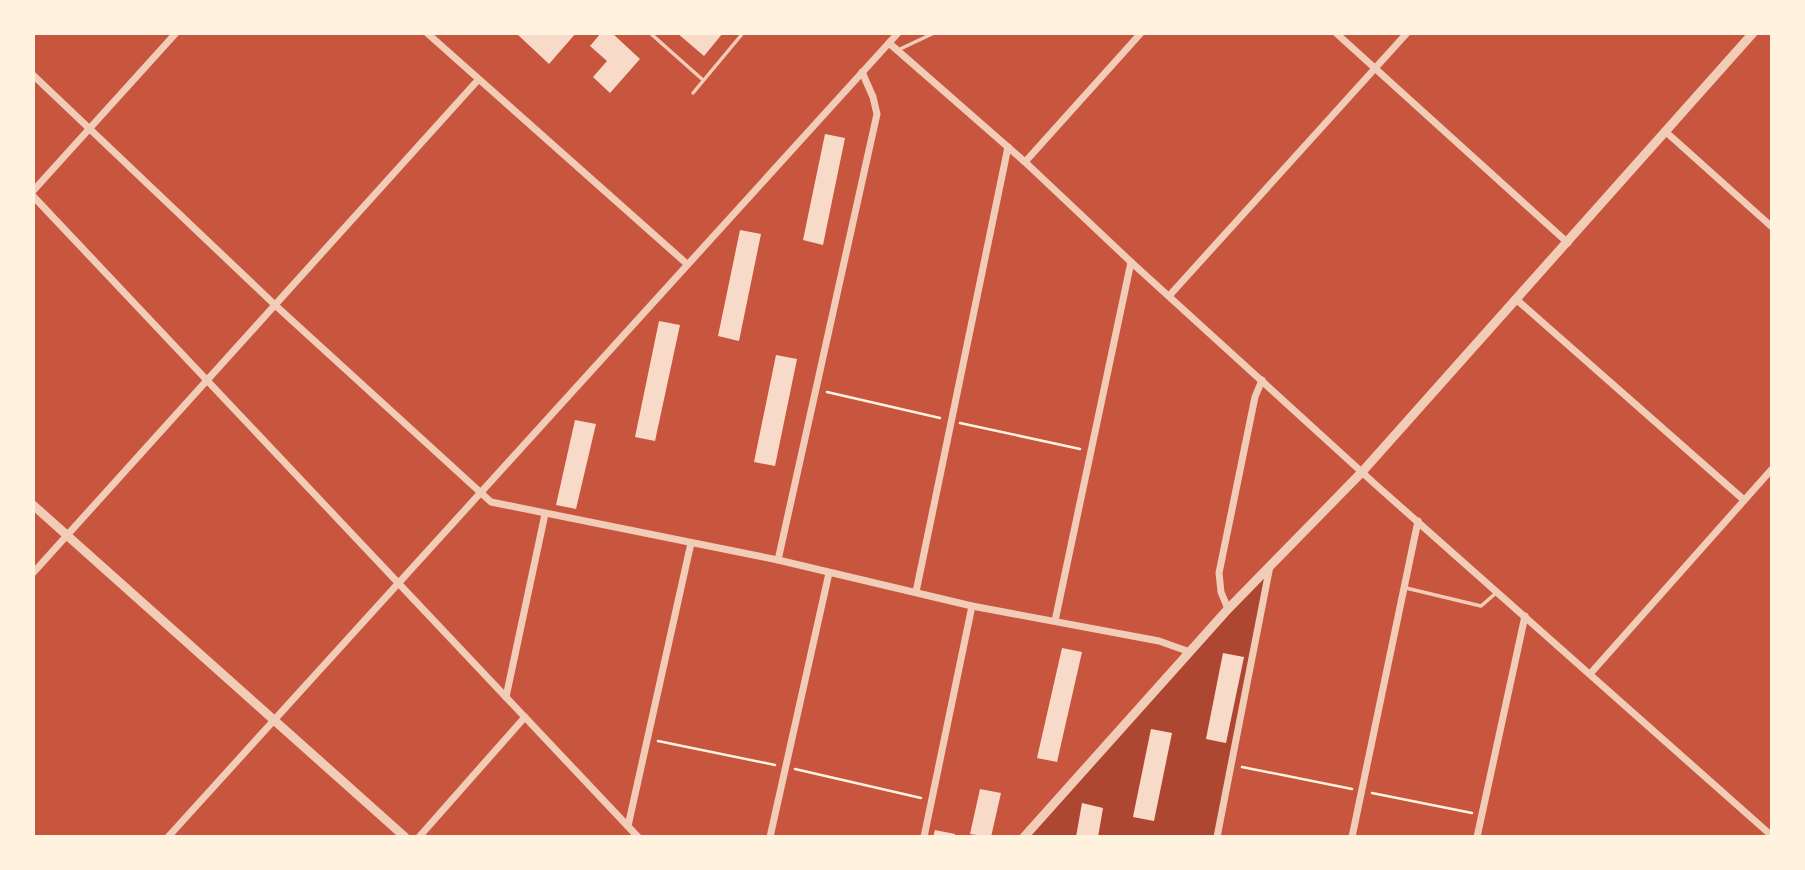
<svg xmlns="http://www.w3.org/2000/svg" width="1805" height="870" font-family="'Public Sans',sans-serif">
  <rect width="100%" height="100%" fill="#c8553d"/>
  <path fill="#ae4732" fill-rule="evenodd" d="M1270,566L1217,837H1098L1103,808L1082,804L1076,837H1024ZM1223,653L1243,658L1226,743L1206,739ZM1151,729L1172,733L1133,816Z"/>
  <g fill="#f7dbc8">
    <polygon points="516,33 576,33 549,64"/>
    <polygon points="601,33 612,33 640,59 610,93 593,77 607,61 590,46"/>
    <polygon points="677,33 723,33 704,56"/>
    <polygon points="825,134 845,138 823,245 803,240"/>
    <polygon points="740,230 761,234 739,341 718,336"/>
    <polygon points="659,321 680,325 655,441 635,437"/>
    <polygon points="776,355 797,359 775,466 754,462"/>
    <polygon points="575,420 596,424 576,509 556,505"/>
    <polygon points="1062,648 1082,652 1057,762 1037,758"/>
    <polygon points="1223,653 1244,657 1226,743 1206,739"/>
    <polygon points="1151,729 1172,733 1154,821 1133,817"/>
    <polygon points="980,789 1001,793 991,837 970,834"/>
    <polygon points="1082,803 1103,808 1098,837 1076,837"/>
    <polygon points="935,830 955,834 955,837 933,837"/>
  </g>
  <g fill="none" stroke-linecap="round" stroke-linejoin="round">
    <g stroke="#fff3e0" stroke-width="2.5">
      <polyline points="827,392 940,418"/>
      <polyline points="960,423 1080,449"/>
      <polyline points="658,741 775,765"/>
      <polyline points="1242,767 1352,789"/>
      <polyline points="795,769 921,798"/>
      <polyline points="1372,793 1472,813"/>
    </g>
    <g stroke="#f1ccb7" stroke-width="3.5">
      <polyline points="650,33 703,80"/>
      <polyline points="898,50 934,33"/>
      <polyline points="693,93 743,33"/>
      <polyline points="1406,588 1481,606 1496,593"/>
    </g>
    <g stroke="#f1ccb7" stroke-width="7">
      <polyline points="427,33 687,264"/>
      <polyline points="1336,33 1568,243"/>
      <polyline points="889,43 1025,162 1131,262 1376,485 1772,836"/>
      <polyline points="33,75 275,305 491,502 778,560 972,606 1159,641 1190,652"/>
      <polyline points="1666,132 1772,227"/>
      <polyline points="1025,162 1141,33"/>
      <polyline points="33,191 176,33"/>
      <polyline points="33,196 638,837"/>
      <polyline points="1169,296 1407,33"/>
      <polyline points="1517,300 1744,500"/>
      <polyline points="778,560 877,114 873,97 862,72"/>
      <polyline points="33,573 478,80"/>
      <polyline points="916,592 1008,147"/>
      <polyline points="1228,609 1221,592 1219,573 1255,397 1262,380"/>
      <polyline points="1055,621 1131,262"/>
      <polyline points="1590,674 1772,469"/>
      <polyline points="506,697 545,514"/>
      <polyline points="628,826 691,543"/>
      <polyline points="168,837 898,33"/>
      <polyline points="419,837 525,717"/>
      <polyline points="770,837 829,573"/>
      <polyline points="924,837 972,606"/>
      <polyline points="1217,837 1270,566"/>
      <polyline points="1352,837 1418,521"/>
      <polyline points="1477,837 1525,616"/>
    </g>
    <g stroke="#f1ccb7" stroke-width="9">
      <polyline points="33,505 405,837"/>
      <polyline points="1024,837 1228,609 1362,472 1753,33"/>
    </g>
  </g>
  <rect width="1805" height="870" fill="none" stroke="#fff3e0" stroke-width="70"/>
</svg>
